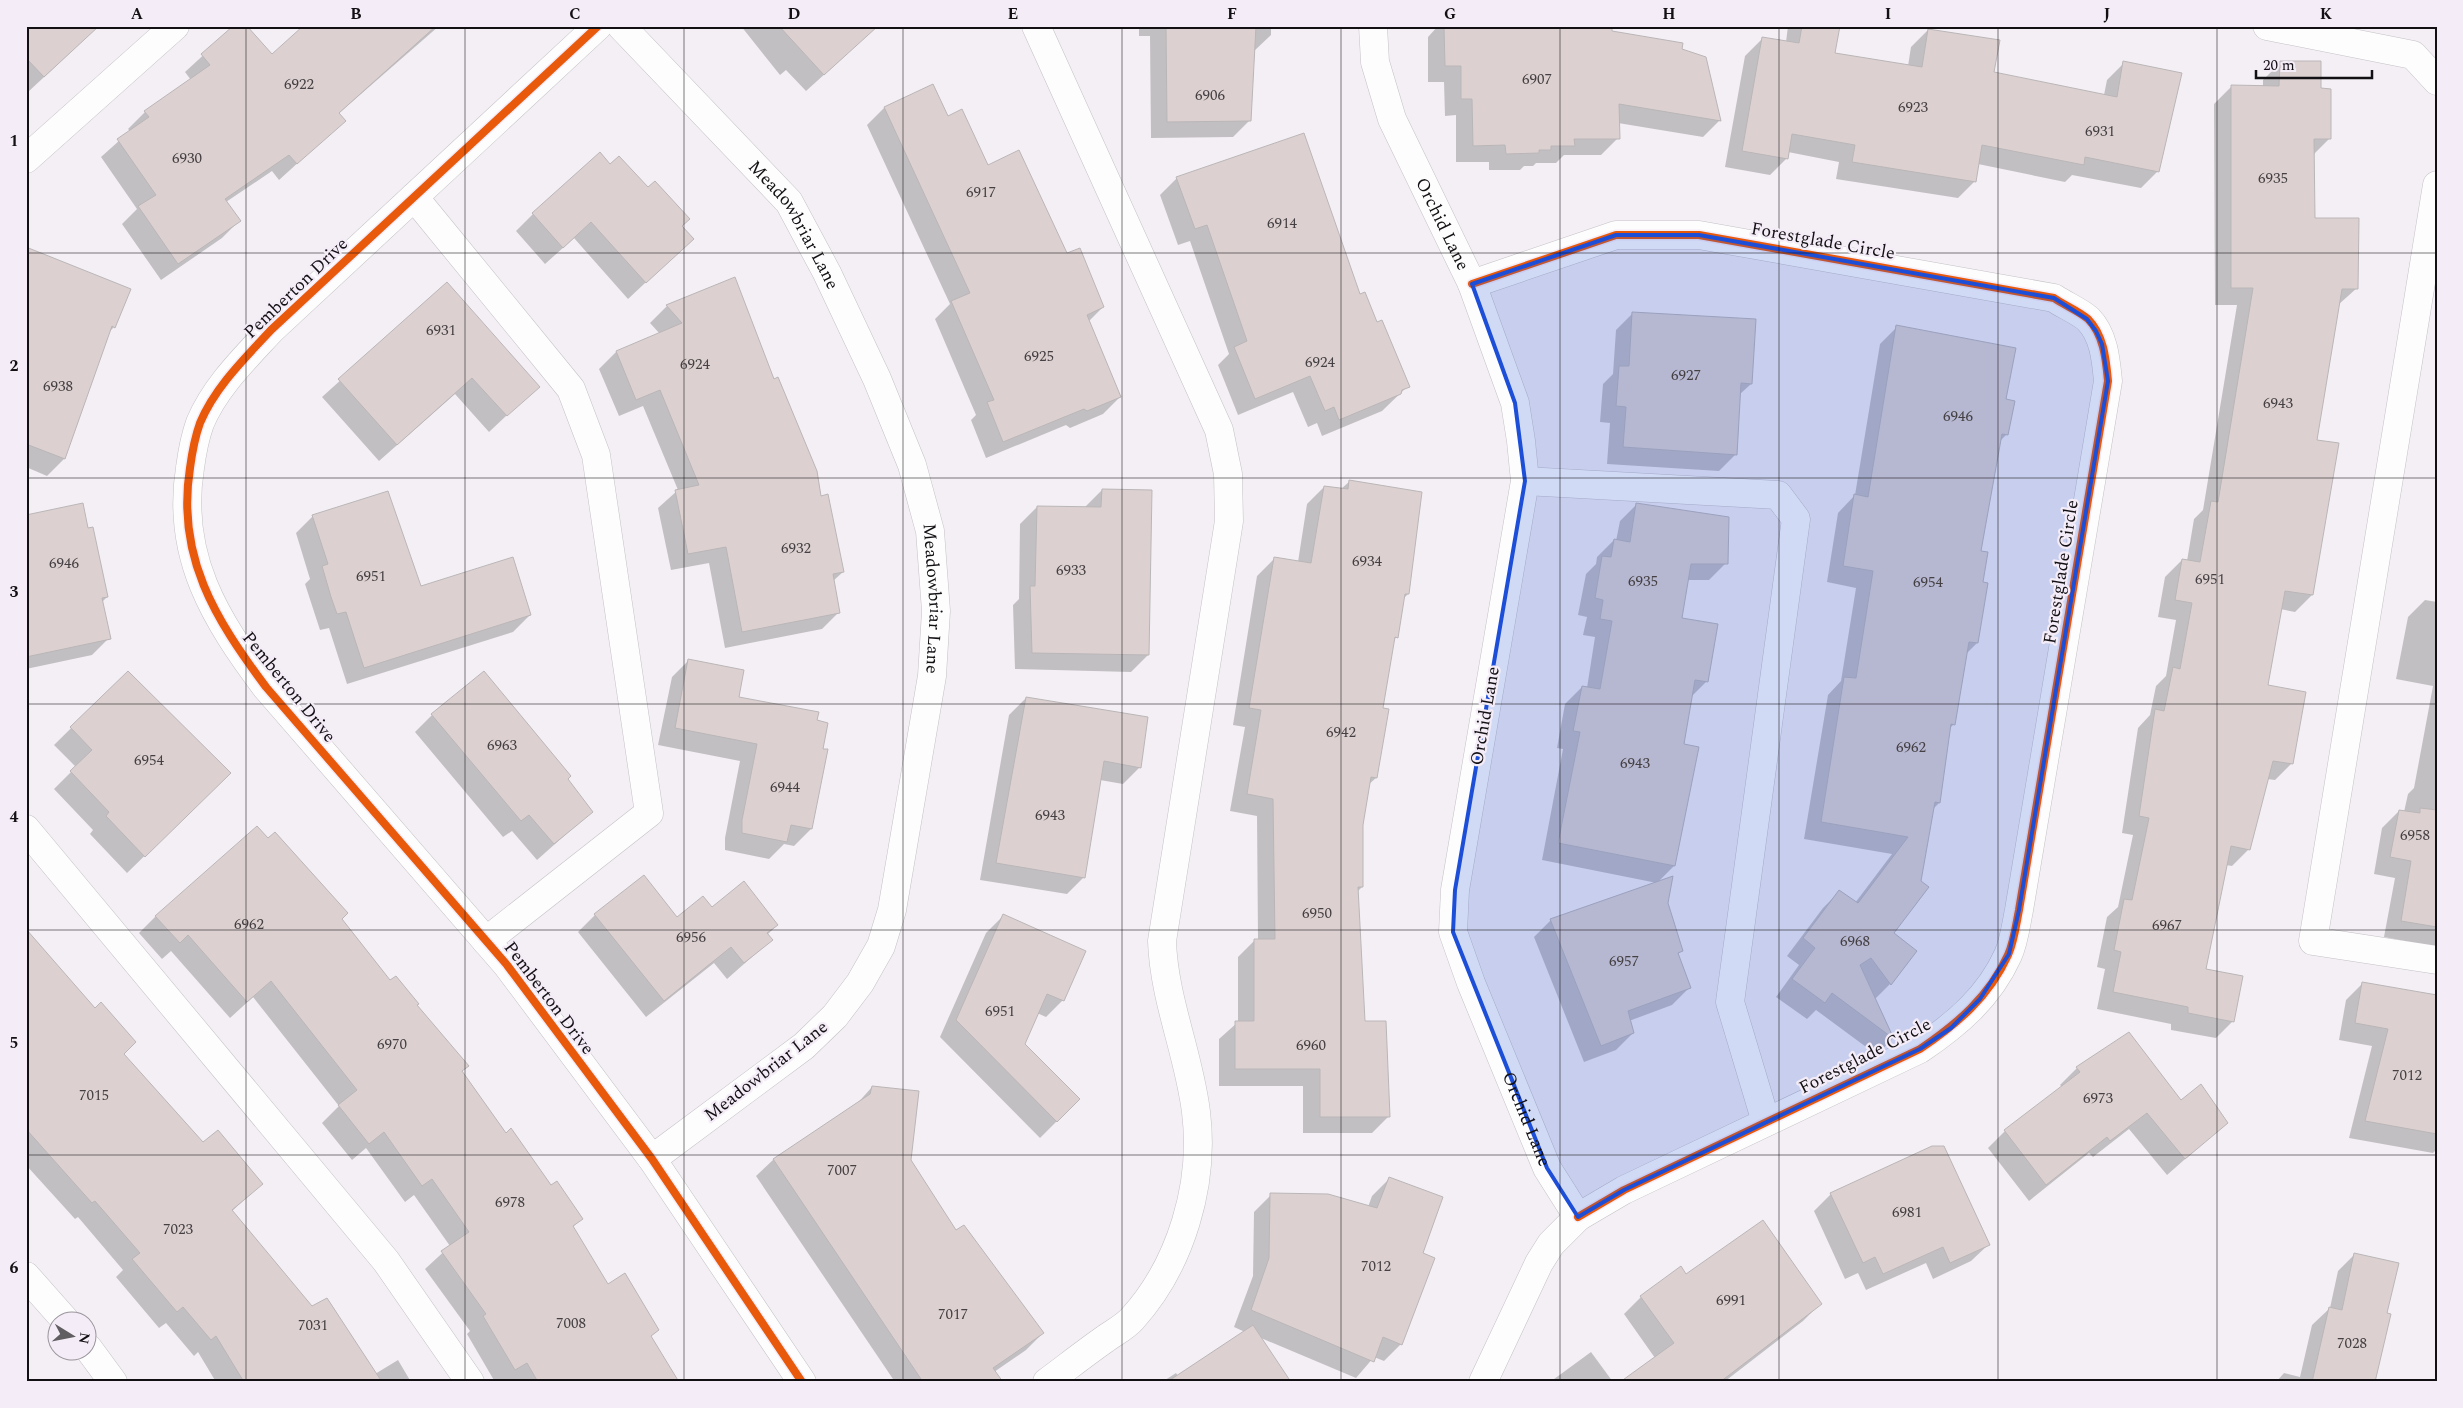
<svg xmlns="http://www.w3.org/2000/svg" width="2463" height="1408" font-family="Spectral,serif">
  <rect width="100%" height="100%" fill="#f3eff4"/>
  <g fill="#0003">
    <polygon points="26,26 92,32 27,93 26,93"/>
    <polygon points="235,26 272,56 305,26 439,26 338,114 344,121 279,180 272,171 226,202 239,221 222,238 161,280 122,224 137,209 101,157 130,131 128,129 145,112 191,80 185,72"/>
    <polygon points="741,26 854,26 847,54 806,91 786,70 780,75"/>
    <polygon points="1071,26 1271,26 1271,35 1253,52 1250,120 1233,137 1151,138 1150,36 1139,36 1139,27"/>
    <polygon points="1438,26 1611,26 1611,32 1681,50 1720,120 1703,137 1618,123 1618,138 1601,155 1564,155 1556,163 1536,163 1533,166 1524,166 1520,170 1489,170 1489,162 1456,162 1456,115 1445,116 1444,82 1428,82 1428,37"/>
    <polygon points="1788,26 1838,26 1834,54 1908,66 1911,47 1928,30 1993,73 2104,95 2107,80 2124,63 2158,171 2141,188 2072,175 2065,182 1978,164 1975,181 1958,198 1836,179 1839,162 1788,152 1787,158 1770,175 1725,167 1745,56 1762,39 1786,42"/>
    <polygon points="2280,63 2319,90 2330,138 2313,155 2314,219 2357,288 2338,305 2315,441 2338,445 2312,595 2295,612 2280,609 2267,686 2292,763 2275,780 2267,779 2249,849 2232,866 2226,865 2204,970 2233,1021 2216,1038 2171,1030 2171,1024 2097,1009 2105,969 2097,967 2107,917 2118,907 2133,835 2122,833 2138,728 2150,715 2156,686 2166,676 2176,620 2158,617 2165,577 2182,560 2187,561 2194,519 2203,510 2237,305 2215,305 2214,104 2231,87 2263,87 2263,80"/>
    <polygon points="933,85 947,117 1066,255 1103,307 1088,322 1120,397 1103,414 1070,428 1066,425 986,458 971,420 976,415 935,319 950,304 867,125 884,108"/>
    <polygon points="610,166 692,239 628,299 574,238 545,264 516,231 533,214"/>
    <polygon points="1177,178 1359,296 1408,386 1382,411 1322,436 1317,423 1308,427 1293,392 1238,415 1218,365 1229,354 1190,241 1178,245 1160,195"/>
    <polygon points="26,257 114,327 108,333 64,459 47,476 26,467"/>
    <polygon points="734,279 820,497 843,572 833,581 839,612 822,629 725,648 709,563 671,570 658,508 678,490 643,406 619,416 599,369 616,352 660,334 650,323 667,306"/>
    <polygon points="447,284 538,386 489,432 455,394 379,461 322,397"/>
    <polygon points="1633,313 1751,384 1739,395 1736,454 1719,471 1607,464 1610,423 1600,422 1603,384 1613,374 1616,330"/>
    <polygon points="1897,327 2004,400 2007,434 2000,441 1980,552 1981,583 1977,643 1966,654 1954,724 1949,729 1939,803 1933,809 1892,934 1890,984 1875,999 1893,1038 1877,1055 1816,1010 1807,1019 1776,997 1799,965 1787,956 1823,908 1840,891 1855,903 1892,854 1804,839 1828,695 1841,681 1856,588 1827,582 1838,513 1855,495 1880,344"/>
    <polygon points="1350,481 1408,594 1403,599 1397,637 1393,640 1381,709 1376,778 1368,785 1361,825 1362,887 1357,892 1364,1022 1389,1116 1372,1133 1303,1133 1303,1086 1219,1086 1219,1039 1238,1022 1238,957 1255,940 1258,940 1257,816 1230,811 1245,727 1233,725 1257,576 1274,559 1298,562 1307,504 1324,487 1341,489"/>
    <polygon points="1102,490 1148,655 1131,672 1015,669 1013,605 1019,599 1020,524 1037,507 1085,507"/>
    <polygon points="1637,504 1726,563 1709,580 1687,580 1680,619 1707,681 1691,697 1683,745 1674,866 1657,883 1542,860 1563,749 1557,748 1565,704 1582,687 1587,688 1595,637 1583,635 1587,617 1578,615 1586,574 1596,564 1597,557 1614,540 1616,541 1620,521"/>
    <polygon points="313,516 420,588 530,615 513,632 347,684 329,628 320,630 305,584 310,579 296,533"/>
    <polygon points="26,517 88,530 107,597 102,602 109,638 92,655 26,669"/>
    <polygon points="2425,600 2437,602 2437,947 2384,937 2395,878 2374,874 2382,828 2399,811 2404,812 2408,794 2414,788 2433,686 2396,679 2408,617"/>
    <polygon points="689,660 738,698 816,721 822,750 811,829 794,846 784,844 769,859 725,850 725,838 740,761 658,745 672,677"/>
    <polygon points="128,672 212,790 127,873 90,834 93,830 54,789 76,767 54,745"/>
    <polygon points="1026,698 1140,767 1123,784 1100,780 1084,877 1067,894 980,880 1009,715"/>
    <polygon points="432,715 591,812 537,860 512,831 503,837 415,732"/>
    <polygon points="712,909 777,925 767,935 771,940 727,979 714,963 646,1017 578,932 595,915 677,918"/>
    <polygon points="156,916 341,919 390,982 416,1006 467,1066 461,1072 506,1134 581,1219 573,1227 608,1286 658,1330 650,1337 675,1382 511,1382 509,1379 495,1382 467,1334 470,1331 425,1269 450,1246 414,1195 405,1202 366,1148 352,1160 322,1123 339,1106 253,997 230,1018 171,951 162,959 139,933"/>
    <polygon points="1003,916 1063,1000 1046,1017 1037,1013 1024,1044 1079,1099 1040,1138 940,1037 986,933"/>
    <polygon points="1551,920 1681,951 1677,955 1689,988 1672,1005 1629,1021 1633,1033 1616,1050 1584,1062 1534,937"/>
    <polygon points="26,931 123,1054 203,1144 261,1184 231,1212 312,1308 375,1374 398,1360 411,1382 216,1382 198,1352 194,1356 166,1323 159,1328 116,1277 123,1270 78,1217 75,1219 26,1165"/>
    <polygon points="2363,983 2437,997 2437,1149 2433,1153 2349,1138 2372,1046 2339,1040 2346,1000"/>
    <polygon points="2077,1068 2181,1102 2226,1123 2167,1175 2129,1129 2093,1157 2089,1153 2029,1201 1988,1148 2005,1131 2062,1087 2060,1085"/>
    <polygon points="872,1087 909,1160 956,1232 1043,1333 1026,1350 994,1372 988,1382 895,1382 756,1176 773,1160 855,1106"/>
    <polygon points="1389,1179 1421,1254 1401,1344 1384,1361 1374,1357 1356,1378 1261,1338 1289,1382 1162,1382 1176,1373 1178,1376 1245,1332 1234,1327 1253,1276 1254,1212 1271,1195 1368,1207 1372,1196"/>
    <polygon points="1831,1194 1988,1245 1971,1261 1933,1279 1926,1263 1866,1290 1858,1273 1845,1279 1814,1211"/>
    <polygon points="2355,1254 2385,1314 2374,1382 2276,1382 2284,1373 2300,1377 2312,1325 2330,1308 2338,1271"/>
    <polygon points="1686,1276 1820,1304 1803,1321 1724,1382 1622,1382 1655,1358 1624,1314 1641,1297"/>
    <polygon points="1591,1352 1613,1382 1550,1382"/>
  </g>
  <g fill="#dcd1d0" stroke="#bab6b8">
    <polygon points="26,26 99,26 44,77 26,58"/>
    <polygon points="233,26 247,26 272,54 303,26 436,26 339,113 346,121 297,164 289,155 225,199 241,221 178,264 138,206 156,195 117,139 149,117 144,111 210,65 201,54"/>
    <polygon points="779,26 878,26 824,75"/>
    <polygon points="1166,26 1256,26 1251,121 1167,122"/>
    <polygon points="1444,26 1612,26 1612,31 1683,43 1682,49 1706,57 1721,121 1619,104 1620,139 1574,139 1575,146 1551,146 1551,150 1539,150 1539,153 1506,154 1505,145 1473,146 1472,99 1461,99 1461,66 1445,66"/>
    <polygon points="1802,26 1840,26 1835,53 1922,67 1928,29 2000,40 1994,72 2117,97 2123,61 2182,73 2159,172 2085,157 2084,165 1982,145 1976,182 1852,162 1855,145 1792,134 1788,159 1742,151 1762,37 1799,43"/>
    <polygon points="2280,61 2321,61 2321,88 2331,89 2331,139 2314,139 2315,218 2359,218 2358,289 2342,289 2317,440 2339,443 2313,595 2285,591 2268,685 2306,692 2293,764 2273,761 2250,850 2231,846 2206,969 2243,976 2234,1022 2188,1013 2188,1007 2113,992 2121,952 2114,950 2124,899 2132,900 2149,818 2139,816 2155,709 2164,711 2173,667 2180,669 2192,603 2175,600 2182,559 2200,562 2211,501 2218,502 2253,288 2231,288 2231,85 2279,86"/>
    <polygon points="933,84 948,116 962,109 988,165 1019,150 1067,253 1080,248 1104,307 1087,315 1121,397 1087,411 1084,409 1003,442 987,402 994,400 951,301 970,293 884,107"/>
    <polygon points="1304,133 1360,294 1365,292 1377,322 1382,320 1410,387 1402,390 1401,394 1339,420 1334,407 1325,411 1310,376 1255,399 1234,347 1247,341 1207,225 1195,229 1176,177"/>
    <polygon points="600,152 610,164 619,156 648,187 655,181 690,219 682,226 694,239 646,283 591,222 563,248 532,213"/>
    <polygon points="26,247 131,289 115,328 112,326 65,459 26,444"/>
    <polygon points="735,277 774,379 778,377 817,471 821,496 828,494 844,572 833,574 840,613 742,632 726,547 688,554 675,490 699,485 660,390 636,400 616,351 682,323 666,305"/>
    <polygon points="447,282 540,387 507,416 472,378 397,445 338,379"/>
    <polygon points="1632,312 1756,319 1752,384 1741,383 1737,455 1623,447 1626,407 1616,406 1619,366 1629,366"/>
    <polygon points="1896,325 2016,348 2006,399 2015,401 2008,435 2002,434 1981,551 1988,552 1983,582 1988,583 1978,643 1969,642 1955,725 1951,724 1940,803 1935,802 1921,881 1929,887 1894,933 1917,951 1891,985 1871,958 1860,965 1894,1039 1832,993 1825,1003 1792,979 1815,948 1803,938 1839,890 1858,903 1908,837 1821,822 1844,677 1856,678 1873,571 1843,566 1854,494 1868,497"/>
    <polygon points="1349,480 1422,492 1409,594 1405,594 1398,638 1395,637 1383,708 1389,709 1377,778 1371,777 1363,825 1363,887 1358,887 1365,1021 1386,1021 1390,1117 1320,1117 1320,1069 1235,1069 1235,1021 1254,1021 1254,939 1275,939 1273,799 1247,794 1261,710 1249,708 1274,557 1311,563 1324,486 1348,489"/>
    <polygon points="1102,489 1152,490 1149,655 1032,653 1030,586 1035,586 1037,506 1101,507"/>
    <polygon points="388,491 421,586 513,557 531,615 364,668 346,612 337,614 331,597 322,566 328,564 312,515"/>
    <polygon points="83,503 88,528 93,527 108,597 102,598 111,639 26,657 26,515"/>
    <polygon points="1636,503 1729,517 1728,564 1691,564 1682,618 1718,624 1708,682 1695,680 1684,744 1699,747 1675,866 1558,843 1580,732 1573,731 1582,686 1600,689 1612,621 1600,619 1603,600 1595,598 1602,556 1611,557 1614,539 1630,542"/>
    <polygon points="688,659 744,670 739,697 819,712 817,720 828,723 823,749 828,749 812,829 791,825 787,842 742,833 742,820 757,744 675,728"/>
    <polygon points="128,671 231,773 145,857 106,816 109,812 70,771 92,750 70,727"/>
    <polygon points="484,671 571,776 568,779 593,812 554,844 529,815 521,821 431,714"/>
    <polygon points="1026,697 1148,717 1141,768 1104,761 1085,878 996,863"/>
    <polygon points="2420,808 2437,810 2437,927 2401,921 2411,861 2390,857 2399,810 2420,813"/>
    <polygon points="257,826 268,838 275,832 348,913 342,919 390,980 396,976 419,1004 417,1005 469,1066 462,1071 506,1133 511,1128 551,1185 557,1181 583,1219 573,1226 608,1284 625,1273 659,1330 651,1336 679,1382 538,1382 527,1363 515,1370 483,1316 486,1314 441,1251 469,1232 432,1179 422,1186 384,1132 369,1144 338,1105 357,1090 271,981 247,1002 188,935 180,943 155,916"/>
    <polygon points="644,875 677,917 703,896 712,907 744,881 778,925 767,933 773,940 744,963 731,947 664,1001 594,914"/>
    <polygon points="1673,876 1668,903 1683,951 1678,953 1691,988 1628,1011 1634,1033 1601,1046 1550,919"/>
    <polygon points="1003,914 1086,951 1064,1001 1047,994 1025,1044 1080,1099 1057,1122 956,1020"/>
    <polygon points="26,929 95,1008 101,1002 136,1042 124,1054 203,1142 218,1130 263,1184 232,1210 312,1306 327,1298 382,1382 244,1382 216,1336 211,1340 183,1307 177,1312 132,1259 140,1253 95,1201 92,1203 26,1129"/>
    <polygon points="2362,982 2437,995 2437,1134 2365,1121 2388,1029 2355,1023"/>
    <polygon points="2129,1032 2181,1100 2201,1084 2228,1123 2185,1159 2147,1113 2110,1141 2107,1137 2046,1185 2004,1130 2080,1072 2076,1067"/>
    <polygon points="872,1086 919,1091 911,1160 956,1230 964,1225 1044,1333 993,1368 1003,1382 923,1382 773,1159 870,1094"/>
    <polygon points="1932,1146 1944,1146 1990,1245 1950,1263 1943,1247 1883,1274 1875,1257 1863,1263 1830,1193"/>
    <polygon points="1389,1177 1443,1197 1423,1253 1435,1258 1402,1345 1383,1337 1374,1362 1251,1310 1269,1258 1270,1193 1328,1194 1377,1208"/>
    <polygon points="1763,1220 1822,1304 1720,1382 1620,1382 1674,1343 1640,1296 1681,1266 1686,1274"/>
    <polygon points="2354,1253 2399,1263 2387,1313 2391,1314 2375,1382 2312,1382 2329,1307 2342,1310"/>
    <polygon points="1253,1325 1291,1382 1167,1382"/>
  </g>
  <g fill="none" stroke-linecap="round" stroke-linejoin="round">
    <defs>
      <g id="minor">
        <path d="M598,26L271,330C245,358 215,387 200,423C195,437 192,453 190,468C176,556 215,619 266,687L507,965L652,1159L802,1382"/>
        <path id="s1" d="M621,26L789,202L827,273L877,379L912,465L930,531L936,611L932,676L892,910L881,946L860,983L835,1016L804,1046L652,1159"/>
        <path d="M1036,26L1219,430L1228,474L1229,521L1162,941C1164,1000 1189,1054 1196,1112C1205,1184 1181,1265 1132,1319C1125,1327 1113,1333 1105,1339C1085,1353 1066,1368 1047,1382"/>
        <path id="s2" d="M1373,26L1375,62L1392,119L1472,284L1515,403L1521,441L1525,481L1455,890L1453,932L1471,983L1547,1168L1578,1217L1551,1244L1539,1263L1483,1382"/>
        <polyline points="2267,26 2413,55 2437,81"/>
        <polyline points="26,159 175,26"/>
        <polyline points="2437,185 2313,941 2437,960"/>
        <polyline points="414,197 571,389 596,455 649,813 486,941"/>
        <path d="M1472,284L1616,235H1699L2054,298C2064,305 2079,311 2088,319C2104,335 2106,360 2108,381L2019,910C2016,925 2014,942 2008,955C1989,997 1957,1024 1920,1049L1624,1190L1578,1217"/>
        <polyline points="1525,481 1778,495 1796,519 1730,1002 1766,1122"/>
        <polyline points="26,829 386,1261 470,1382"/>
        <polyline points="26,1276 65,1320"/>
        <polyline points="88,1348 113,1382"/>
      </g>
    </defs>
    <use href="#minor" stroke="#c5c1c6" stroke-width="29"/>
    <use href="#minor" stroke="#fdfdfd" stroke-width="28"/>
    <defs>
      <g id="cycleway">
        <path d="M598,26L271,330C245,358 215,387 200,423C195,437 192,453 190,468C176,556 215,619 266,687L507,965L652,1159L802,1382"/>
        <path d="M1472,284L1616,235H1699L2054,298C2064,305 2079,311 2088,319C2104,335 2106,360 2108,381L2019,910C2016,925 2014,942 2008,955C1989,997 1957,1024 1920,1049L1624,1190L1578,1217"/>
      </g>
    </defs>
    <use href="#cycleway" stroke="#f4ecf7" stroke-width="11"/>
    <use href="#cycleway" stroke="#e8590c" stroke-width="8"/>
  </g>
  <path fill="#1d4ed8" fill-opacity="0.2" stroke="#1d4ed8" stroke-width="4" stroke-linejoin="round" d="M1616,235H1699L2054,298L2087,319L2096,331L2102,344L2108,381L2019,910L2009,954L1980,999L1951,1028L1920,1049L1624,1190L1578,1217L1547,1168L1453,932L1455,890L1525,481L1515,403L1472,284Z"/>
  <path fill="none" stroke="#131014" stroke-width="1" stroke-opacity="0.55" d="M246,26V1382M465,26V1382M684,26V1382M903,26V1382M1122,26V1382M1341,26V1382M1560,26V1382M1779,26V1382M1998,26V1382M2217,26V1382M26,253H2437M26,478H2437M26,704H2437M26,930H2437M26,1155H2437"/>
  <g text-anchor="middle" dominant-baseline="central" stroke-width="4.5" stroke-linejoin="round" paint-order="stroke">
    <g font-size="15" fill="#454043">
      <text x="1537" y="79">6907</text>
      <text x="299" y="84">6922</text>
      <text x="1210" y="95">6906</text>
      <text x="1913" y="107">6923</text>
      <text x="2100" y="131">6931</text>
      <text x="187" y="158">6930</text>
      <text x="2273" y="178">6935</text>
      <text x="981" y="192">6917</text>
      <text x="1282" y="223">6914</text>
      <text x="441" y="330">6931</text>
      <text x="1039" y="356">6925</text>
      <text x="1320" y="362">6924</text>
      <text x="695" y="364">6924</text>
      <text x="1686" y="375">6927</text>
      <text x="58" y="386">6938</text>
      <text x="2278" y="403">6943</text>
      <text x="1958" y="416">6946</text>
      <text x="796" y="548">6932</text>
      <text x="1367" y="561">6934</text>
      <text x="64" y="563">6946</text>
      <text x="1071" y="570">6933</text>
      <text x="371" y="576">6951</text>
      <text x="2210" y="579">6951</text>
      <text x="1643" y="581">6935</text>
      <text x="1928" y="582">6954</text>
      <text x="1341" y="732">6942</text>
      <text x="502" y="745">6963</text>
      <text x="1911" y="747">6962</text>
      <text x="149" y="760">6954</text>
      <text x="1635" y="763">6943</text>
      <text x="785" y="787">6944</text>
      <text x="1050" y="815">6943</text>
      <text x="2415" y="835">6958</text>
      <text x="1317" y="913">6950</text>
      <text x="249" y="924">6962</text>
      <text x="2167" y="925">6967</text>
      <text x="691" y="937">6956</text>
      <text x="1855" y="941">6968</text>
      <text x="1624" y="961">6957</text>
      <text x="1000" y="1011">6951</text>
      <text x="392" y="1044">6970</text>
      <text x="1311" y="1045">6960</text>
      <text x="2407" y="1075">7012</text>
      <text x="94" y="1095">7015</text>
      <text x="2098" y="1098">6973</text>
      <text x="842" y="1170">7007</text>
      <text x="510" y="1202">6978</text>
      <text x="1907" y="1212">6981</text>
      <text x="178" y="1229">7023</text>
      <text x="1376" y="1266">7012</text>
      <text x="1731" y="1300">6991</text>
      <text x="953" y="1314">7017</text>
      <text x="571" y="1323">7008</text>
      <text x="313" y="1325">7031</text>
      <text x="2352" y="1343">7028</text>
    </g>
    <g font-size="18" fill="#131014" stroke="#f4ecf7">
      <text stroke="none"><textPath href="#s2" startOffset="212">Orchid Lane</textPath></text>
      <text stroke="none"><textPath href="#s1" startOffset="265">Meadowbriar Lane</textPath></text>
      <text transform="translate(1823 241) rotate(10)">Forestglade Circle</text>
      <text transform="translate(296 288) rotate(-44)">Pemberton Drive</text>
      <text transform="translate(2061 572) rotate(-81)">Forestglade Circle</text>
      <text stroke="none"><textPath href="#s1" startOffset="670">Meadowbriar Lane</textPath></text>
      <text transform="translate(289 687) rotate(51)">Pemberton Drive</text>
      <text transform="translate(1485 716) rotate(-80)">Orchid Lane</text>
      <text transform="translate(549 998) rotate(53)">Pemberton Drive</text>
      <text transform="translate(1865 1056) rotate(-27)">Forestglade Circle</text>
      <text transform="translate(766 1071) rotate(-38)">Meadowbriar Lane</text>
      <text stroke="none"><textPath href="#s2" startOffset="1142">Orchid Lane</textPath></text>
    </g>
  </g>
  <rect width="2463" height="1408" fill="none" stroke="#f4ecf7" stroke-width="55"/>
  <g transform="translate(72 1336) rotate(100)"><circle r="24" fill="#f4ecf7" stroke="#9a949c"/>
  <path d="M0-4L9 19L0 12L-9 19Z" fill="#615e62"/>
  <text y="-8" font-size="14" font-weight="bold" text-anchor="middle" fill="#131014">N</text>
  </g>
  <path d="M2256 70v8h116v-8" fill="none" stroke="#131014" stroke-width="2.5"/>
  <text x="2263" y="70" font-size="15" fill="#131014" stroke="#f4ecf7" stroke-width="4" paint-order="stroke">20 m</text>
  <rect x="28" y="28" width="2408" height="1352" fill="none" stroke="#131014" stroke-width="2"/>
  <g font-size="16" text-anchor="middle" font-weight="bold" fill="#131014">
    <text x="137" y="19">A</text>
    <text x="356" y="19">B</text>
    <text x="575" y="19">C</text>
    <text x="794" y="19">D</text>
    <text x="1013" y="19">E</text>
    <text x="1232" y="19">F</text>
    <text x="1450" y="19">G</text>
    <text x="1669" y="19">H</text>
    <text x="1888" y="19">I</text>
    <text x="2107" y="19">J</text>
    <text x="2326" y="19">K</text>
    <text x="14" y="146">1</text>
    <text x="14" y="371">2</text>
    <text x="14" y="597">3</text>
    <text x="14" y="822">4</text>
    <text x="14" y="1048">5</text>
    <text x="14" y="1273">6</text>
  </g>
</svg>
